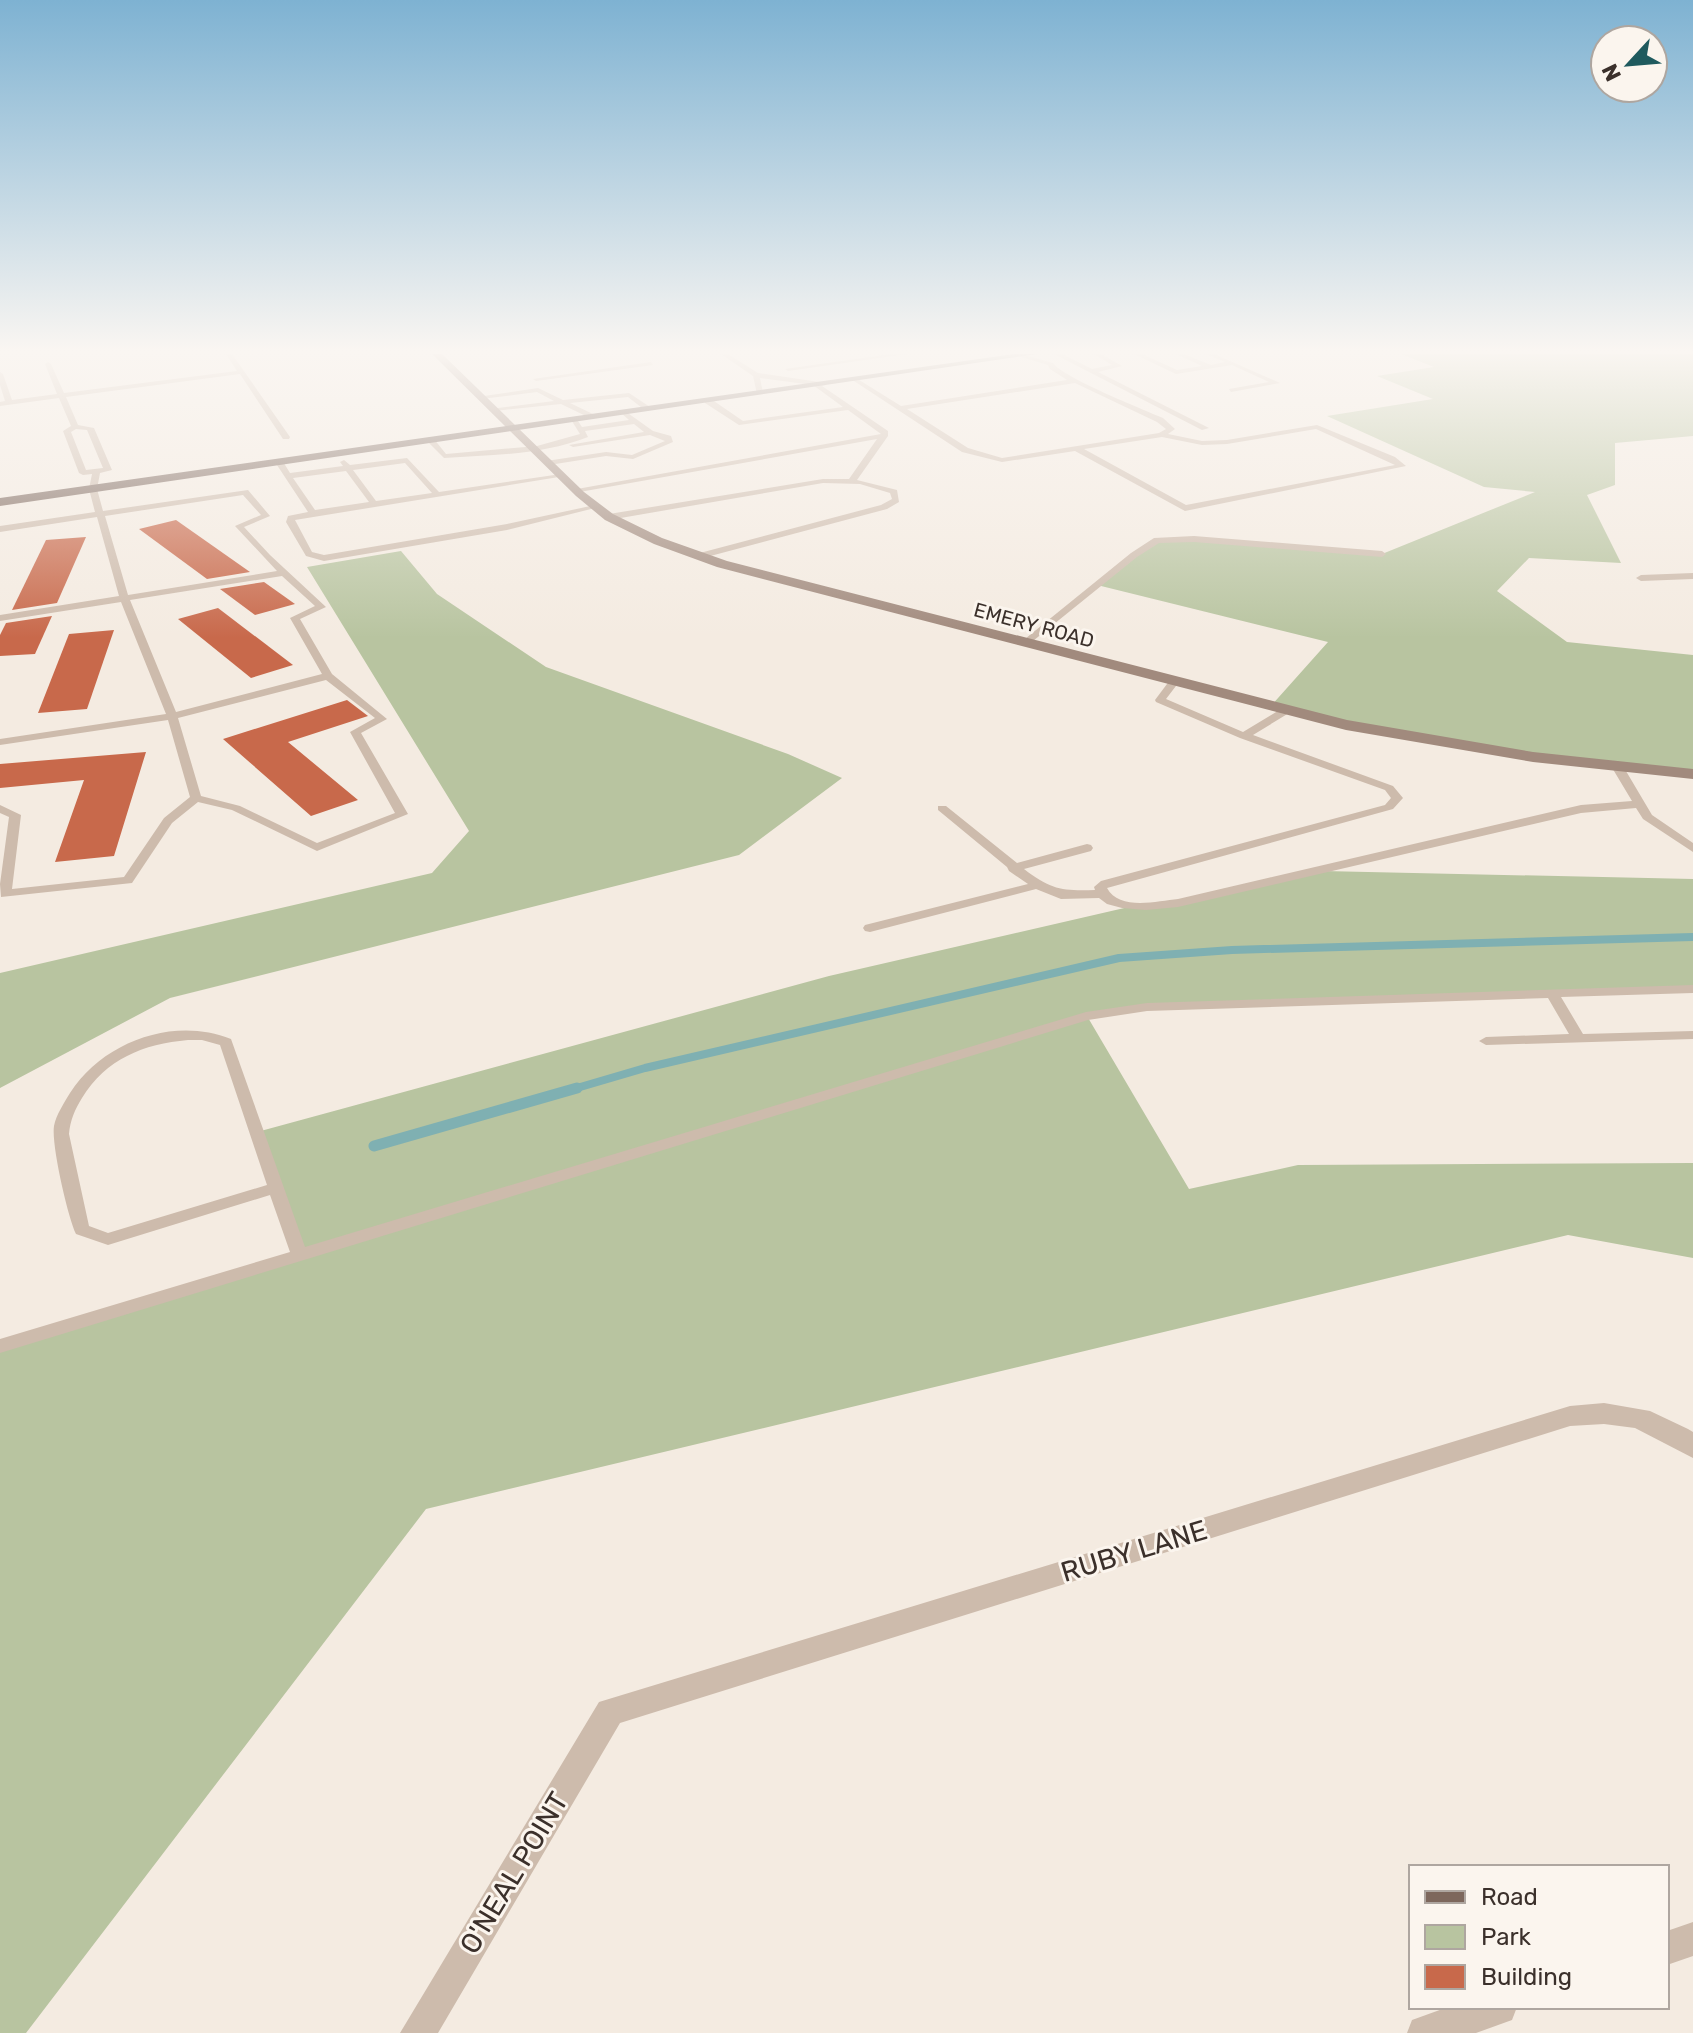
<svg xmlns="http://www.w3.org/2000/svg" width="1693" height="2033" font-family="Rubik,sans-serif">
  <rect width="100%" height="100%" fill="#f4ebe1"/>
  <g fill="#b8c4a0">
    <polygon points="1401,354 1693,354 1693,436 1615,443 1615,485 1587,495 1621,563 1529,558 1497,591 1567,642 1693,655 1693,774 1584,763 1270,707 1328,642 1097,585 1157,540 1194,539 1382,554 1535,492 1484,487 1327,416 1433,399 1377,376 1434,367"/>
    <polygon points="401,551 437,594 546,667 788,754 842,778 739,855 170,998 0,1088 0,973 432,873 469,831 307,567"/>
    <polygon points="1323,871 1693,879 1693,989 1147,1007 1087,1016 1189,1189 1298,1165 1693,1163 1693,1258 1568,1235 426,1509 26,2033 0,2033 0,1346 299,1255 257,1132 829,976 1133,906 1178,903"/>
  </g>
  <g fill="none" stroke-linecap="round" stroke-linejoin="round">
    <polyline stroke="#7fb0b2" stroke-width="8" points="570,1090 645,1068 1119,958 1232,950 1693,937"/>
    <polyline stroke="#7fb0b2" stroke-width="11" points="374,1146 577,1088"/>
  </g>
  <g fill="#c8694b">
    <polygon points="176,520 250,572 207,579 139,529"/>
    <polygon points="86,537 57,603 12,610 46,540"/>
    <polygon points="264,582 295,604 255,615 220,589"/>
    <polygon points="218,608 293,665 251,678 178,619"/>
    <polygon points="52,616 35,654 0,656 0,635 6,623"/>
    <polygon points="114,630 87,709 38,713 69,634"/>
    <polygon points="347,700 368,716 288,742 358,800 311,816 223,739"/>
    <polygon points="146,752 114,856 55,862 84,780 0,788 0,764"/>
  </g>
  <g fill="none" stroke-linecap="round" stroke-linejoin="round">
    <g fill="#cdbbac" fill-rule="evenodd">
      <path d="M226,354H232L290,437L289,439H283L240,374L66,397L78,425L94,428L112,470L100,473L97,489L103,511L248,490L270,516L244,527L270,555L326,607L300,619L332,674L387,719L361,733L408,814L317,851L232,810L198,802L172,823L132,883L1,897L0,884L9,817L0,813V805L21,815L12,889L124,877L164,818L190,797L168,720L0,745V739L166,714L121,602L0,621V615L119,596L97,517L0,532V526L95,512L89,489L92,474L83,475L79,473L63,431L71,426L59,398L0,406V402L5,401L0,385V372L3,374L12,400L57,394L45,364L48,362L51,364L64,393L237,371ZM76,429L87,430L103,468L86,470L71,432ZM243,495L261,515L235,526L277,571L128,595L105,516ZM282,576L315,606L290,618L322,674L176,712L130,600ZM326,680L375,718L350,732L395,813L317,843L240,806L201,796L178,718Z"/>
      <polygon points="721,354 728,354 758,373 826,383 826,385 822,386 888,431 888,436 857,480 897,490 899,502 887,509 699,559 695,556 696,554 881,505 892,499 890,493 860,484 823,483 609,520 605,517 609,514 823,479 849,479 877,439 574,493 573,491 577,489 881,434 848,410 739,425 705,403 705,399 711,399 743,421 843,407 813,385 760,378 763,393 757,394 753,376"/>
      <polygon points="891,354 907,354 788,371 785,369"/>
      <path d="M1011,354H1021L1053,363C1062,377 1142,409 1163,418L1175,429L1168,434L1202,441L1227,440L1317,425L1395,457L1406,466L1185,511L1075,451L1002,462L962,452L851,379L856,378L901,406L1067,380L1050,369L1048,365ZM1075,383L1157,422L1166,429L1159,433L1002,458L968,448L907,409ZM1316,429L1395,465L1186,505L1084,449L1162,437L1202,445L1227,444Z"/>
      <polygon points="1054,354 1062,354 1092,369 1112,365 1094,354 1101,354 1122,366 1098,372 1209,428 1202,430"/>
      <polygon points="1134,354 1142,354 1177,370 1202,366 1176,354 1184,354 1211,365 1225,362 1206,354 1214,354 1280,383 1231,392 1229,389 1269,382 1232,365 1176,374"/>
      <polygon points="651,362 653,365 536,381 533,379"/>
      <polygon points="538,388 563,400 629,393 653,409 646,411 628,397 570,403 595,415 596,417 592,419 561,404 494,411 490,409 554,401 537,392 481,399 477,397"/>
      <path d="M625,411L653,431L671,436L673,442L633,459L606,456L549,465H546V461L606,452L632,455L665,441L650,435L573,447L569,445L644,432L634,424L585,431L588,437C542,455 492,455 444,458L427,441L434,439L446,454L537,446L580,434L570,418H576L582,427L629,420L621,413Z"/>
      <path d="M407,458L439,492L561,474L565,476L295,520L312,552L324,555L507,524L595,505L599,507L507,530L324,561L306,556L286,522L288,516L308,512L275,462L276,460H282L290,473L343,466L340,462L344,460L350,465ZM405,463L432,493L376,501L353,470ZM346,471L369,502L315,510L293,478Z"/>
      <polygon points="1194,536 1382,551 1386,554 1382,557 1194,542 1159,543 1137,557 1028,645 1020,643 1131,553 1154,538"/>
      <polygon points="1693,573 1693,579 1641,581 1636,578 1641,575"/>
      <path d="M1174,679L1179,682L1166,699L1243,732L1281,709H1289V713L1253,735L1393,786L1403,798L1393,809L1107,888C1119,911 1157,901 1178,899L1581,805L1632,801L1611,766L1617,763L1623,766L1652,815L1693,843V852L1643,819L1636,808L1581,813L1178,907L1146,910L1122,908L1107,904L1099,898L1061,899L1036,889L870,932L865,931L863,928L865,925L1028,884L1009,871L1007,867L938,810V806H946L1017,863L1087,844L1091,845L1093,848L1091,851L1024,869C1051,890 1063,891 1095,890L1094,887L1101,881L1385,805L1391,798L1385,790L1240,738L1156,702L1155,700L1170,680Z"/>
      <path d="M1693,985V993L1561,997L1583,1034L1693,1031V1039L1486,1045L1479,1041L1486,1037L1569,1034L1548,998L1147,1011L1088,1020L0,1353V1339L290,1252L270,1195L108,1245L76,1234C68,1218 51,1144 54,1126C56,1115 64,1103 70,1093C103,1042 173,1016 231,1039L305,1247L1086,1012L1147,1003ZM188,1040H202L220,1045L267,1185L108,1233L89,1226L69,1134C70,1121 75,1109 82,1098C106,1059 143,1044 188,1040Z"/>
    </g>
    <g fill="#cdbbac" fill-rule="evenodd">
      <polygon points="1604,1403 1650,1411 1688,1429 1693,1432 1693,1458 1635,1428 1604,1424 1570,1426 620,1723 438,2033 400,2033 599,1702 1570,1406"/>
      <polygon points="1693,1922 1693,1956 1667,1965 1667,1931"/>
      <polygon points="1448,2007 1517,2007 1512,2020 1476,2033 1407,2033 1412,2020"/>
    </g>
    <polygon fill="#a18a7d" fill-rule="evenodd" points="432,354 442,354 584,492 613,514 662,538 727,561 1347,720 1533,752 1693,769 1693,779 1533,762 1346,730 717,567 654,544 605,520 576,496"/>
    <polygon fill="#7d675c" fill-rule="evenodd" points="1014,354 1037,354 0,506 0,498"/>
  </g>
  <linearGradient id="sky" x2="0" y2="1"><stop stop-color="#7eb2d2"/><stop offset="0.55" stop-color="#faf6f2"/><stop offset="1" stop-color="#faf6f2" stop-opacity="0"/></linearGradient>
  <rect width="1693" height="638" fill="url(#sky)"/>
  <g text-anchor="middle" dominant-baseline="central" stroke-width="6" stroke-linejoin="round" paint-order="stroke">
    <g font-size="20" fill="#3b302b" stroke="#fbf5ee">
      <text transform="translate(1034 625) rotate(15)">EMERY ROAD</text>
    </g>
    <g font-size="28" fill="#3b302b" stroke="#fbf5ee">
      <text transform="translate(1134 1551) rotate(-17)">RUBY LANE</text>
      <text transform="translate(514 1873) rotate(-59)">O'NEAL POINT</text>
    </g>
  </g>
  <rect x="1409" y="1865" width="260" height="144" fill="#fbf5ee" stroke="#aea6a0" stroke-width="2"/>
  <rect x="1425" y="1891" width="40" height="12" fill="#7d675c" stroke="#aea6a0" stroke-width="2"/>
  <text x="1481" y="1905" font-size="24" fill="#3b302b">Road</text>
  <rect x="1425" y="1925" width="40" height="24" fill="#b8c4a0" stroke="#aea6a0" stroke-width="2"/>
  <text x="1481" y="1945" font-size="24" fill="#3b302b">Park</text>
  <rect x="1425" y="1965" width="40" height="24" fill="#c8694b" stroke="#aea6a0" stroke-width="2"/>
  <text x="1481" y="1985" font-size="24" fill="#3b302b">Building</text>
  <g transform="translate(1629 64) rotate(244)"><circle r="38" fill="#fbf5ee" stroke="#aea6a0" stroke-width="2"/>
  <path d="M0-6L14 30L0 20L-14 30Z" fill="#1f5a5e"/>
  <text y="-12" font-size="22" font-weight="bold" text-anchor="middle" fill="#3b302b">N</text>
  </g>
</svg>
